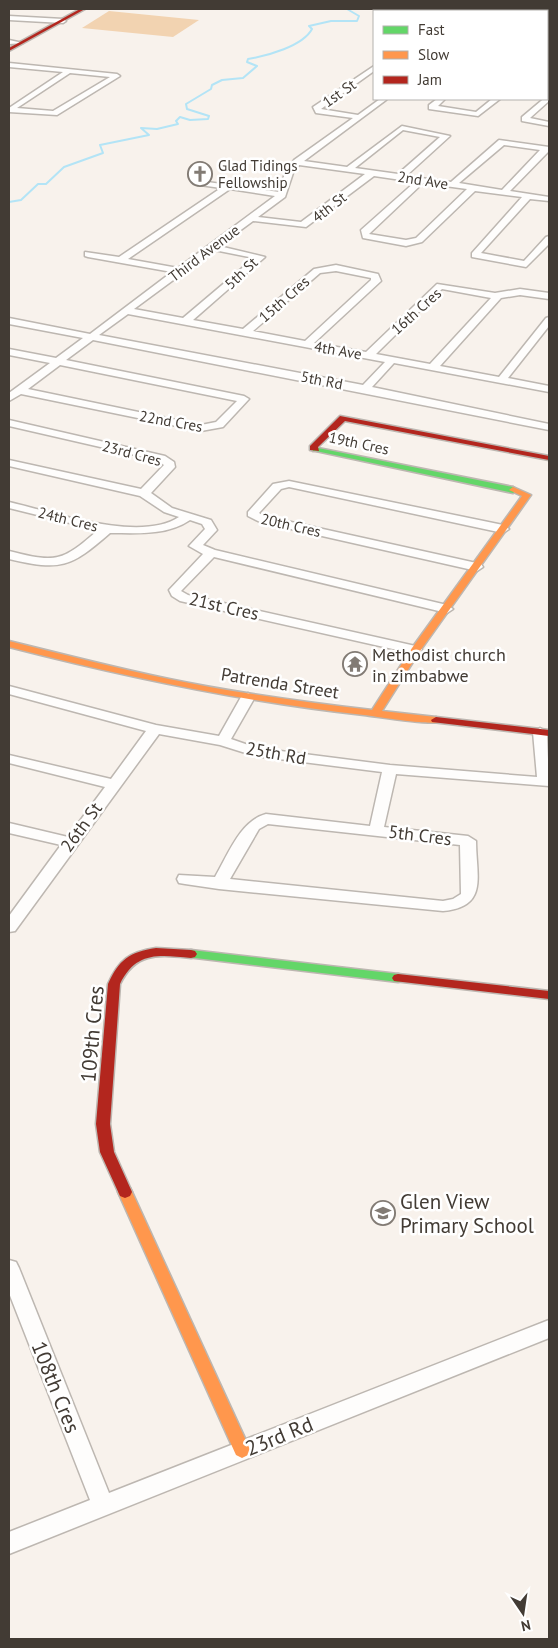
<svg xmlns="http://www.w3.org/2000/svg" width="558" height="1648" font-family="'PT Sans',sans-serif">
  <rect width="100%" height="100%" fill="#f8f2ec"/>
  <polygon fill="#f2d3b1" points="109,11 199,20 173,37 82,28"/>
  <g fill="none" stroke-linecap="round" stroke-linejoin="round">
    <path stroke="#b3e4f6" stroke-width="2" d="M9,202L21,200L38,184H46L64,167L103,153L100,145L149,135L141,128L157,129L178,124L176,121L180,117L190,120L208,119L209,116L187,109L186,104L211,89L212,85L222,80L243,78L257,66L247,62L248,59C267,56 303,46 312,29L309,26L331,21H357L359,16L347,9"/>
    <defs>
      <g id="street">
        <polygon points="9,16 63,19 66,21 63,23 9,20"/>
        <polygon points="549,34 549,39 547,40 547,35"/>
        <polygon points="9,40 23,43 9,44"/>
        <path d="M9,63L117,74L120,76L57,115L9,112V108L63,72L9,67ZM70,73L110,77L53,111L17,108Z"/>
        <path d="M374,66V71L321,109L358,115L380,99H387L386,100L304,161L347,167L402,126L450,136L406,176L451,182L499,140L549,147V151L510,191L549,197V201L530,199L481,253L524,261L546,237L549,236V244L526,267L472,257V253L522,197L475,191L422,242L406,246L363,238L361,230L415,182L374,176L306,227L253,221L219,246L265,257L193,320L243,329L314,269L336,265L378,274L381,281L314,343L366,352L437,284L495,293L520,289L549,293V299L520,295L501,298L440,366L499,377L546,318L549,317V326L508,378L549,386V392L394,363L372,387L549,424V430L93,340L66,360L244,396L249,399L223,427L201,431L21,394L9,401V393L50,363L9,355V349L56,358L83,338L9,324V318L90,334L172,272L88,257L85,256V252L119,257L221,188L200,185V181L279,192L285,173L294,160L353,118L316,113L313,107ZM403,130L440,137L398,174L355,168ZM504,145L540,150L502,190L459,183ZM299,165L365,174L301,222L258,217L285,197L293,173ZM423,183L467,189L416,238L406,240L369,234ZM230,189L275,196L178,268L128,259ZM214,250L254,258L183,318L134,309ZM336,271L371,278V280L305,341L253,331L320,273ZM442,289L491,298L430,364L376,354ZM128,314L385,362L363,385L99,335ZM60,365L237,401L216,422L201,425L28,389Z"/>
        <polygon points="549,73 549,78 547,79 547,74"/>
        <polygon points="547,96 549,96 549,101 530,118 549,122 549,126 522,121 522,117"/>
        <polygon points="437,99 445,99 438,106 476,112 492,99 500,99 478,116 429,109 429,105"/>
        <path d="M9,420L165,456L174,462L175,467L151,493L172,508L211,520L217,530L203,545L215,550L447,605L453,609L447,613L214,557L181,591L188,595L420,647L422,650L415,654L180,601L172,596L169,590L203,554L189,546L205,529L202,524L190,520C166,536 138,533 110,533C70,568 61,571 9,559V551C56,563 62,562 98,530L9,508V502C52,512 140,543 179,517L164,512L140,496L9,466V460L141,489L164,465L157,460L9,426Z"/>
        <polygon points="289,481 503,525 509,529 503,533 289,487 281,489 259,513 264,516 481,564 483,567 477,571 260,522 248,516 248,512 273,484"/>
        <path d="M9,686L156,725L219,736L241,697L248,693L255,697L231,739L257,748L390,765L537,777L533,732L540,728L547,732L549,786L396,774L384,827L468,836L476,841C476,876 489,907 443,911L219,889L185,884L179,883L177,879L179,875L215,877C228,855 240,821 266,814L370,826L382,772L255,756L220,745L159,734L15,931L9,932V916L61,845L9,833V823L68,837L105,787L9,763V755L111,779L146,731L9,694ZM268,824L460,845L461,894L453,899L443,901L230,879L259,829Z"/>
        <polygon points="9,1260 16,1262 19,1268 109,1493 549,1320 549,1338 9,1554 9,1532 90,1500 9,1293"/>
      </g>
      <g id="fast">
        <polygon points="313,447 513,487 517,490 513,493 316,451 313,451"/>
        <polygon points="191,950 398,974 402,975 404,978 402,981 398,982 187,957 185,954 187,951"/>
      </g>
      <g id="slow">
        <path d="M513,487L531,495L420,651L382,711L436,717L441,720L440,722C426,725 380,717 364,715C244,702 126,677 9,647V641C62,654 115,668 169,679C236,693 304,702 372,710L412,648L522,496L509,490Z"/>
        <polygon points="125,1186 130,1188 132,1192 248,1445 250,1450 248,1455 242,1458 236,1455 118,1192 120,1188"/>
      </g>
      <g id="jam">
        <polygon points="80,9 85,9 9,51 9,48"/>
        <polygon points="340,416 549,456 549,460 345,421 318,447 319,451 310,450 310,446"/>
        <polygon points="436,717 549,730 549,736 432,722 431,720"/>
        <path d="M156,948L191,950L195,951L197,954L195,957L191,958C159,955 136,951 120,984L110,1124L114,1152L132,1192L130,1196L125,1198L120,1196L100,1152L96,1124L108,984C119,960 129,952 156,948Z"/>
        <polygon points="398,974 549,991 549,999 394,981 392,978 394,975"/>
      </g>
    </defs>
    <use href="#street" stroke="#bdb7b1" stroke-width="3"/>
    <use href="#fast" stroke="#bdb7b1" stroke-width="3"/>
    <use href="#slow" stroke="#bdb7b1" stroke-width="3"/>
    <use href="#jam" stroke="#bdb7b1" stroke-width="3"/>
    <use href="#street" fill="#fefdfc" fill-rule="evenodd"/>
    <use href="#fast" fill="#63d668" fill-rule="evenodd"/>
    <use href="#slow" fill="#ff974d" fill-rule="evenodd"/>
    <use href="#jam" fill="#b3261e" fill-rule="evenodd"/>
  </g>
  <defs>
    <symbol id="church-ring" viewBox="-11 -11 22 22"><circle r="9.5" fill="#fff" stroke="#827b74" stroke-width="1.5"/><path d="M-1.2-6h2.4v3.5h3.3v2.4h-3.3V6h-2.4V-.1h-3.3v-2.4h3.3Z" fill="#827b74"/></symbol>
    <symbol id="temple-ring" viewBox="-11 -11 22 22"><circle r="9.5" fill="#fff" stroke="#827b74" stroke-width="1.5"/><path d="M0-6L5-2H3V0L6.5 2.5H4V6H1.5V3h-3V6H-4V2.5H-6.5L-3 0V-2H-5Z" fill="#827b74"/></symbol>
    <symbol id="school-ring" viewBox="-11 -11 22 22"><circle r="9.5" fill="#fff" stroke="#827b74" stroke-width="1.5"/><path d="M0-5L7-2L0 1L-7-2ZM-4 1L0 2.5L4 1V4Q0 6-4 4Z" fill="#827b74"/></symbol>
  </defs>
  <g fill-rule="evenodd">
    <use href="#church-ring" x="186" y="160" width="28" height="28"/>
    <use href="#temple-ring" x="341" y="650" width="28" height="28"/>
    <use href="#school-ring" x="369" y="1199" width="28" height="28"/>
  </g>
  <g text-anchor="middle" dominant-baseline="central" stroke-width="5" stroke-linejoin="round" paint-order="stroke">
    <g font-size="15" fill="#423b34" stroke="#fff">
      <text transform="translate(339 93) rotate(-35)">1st St</text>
      <text transform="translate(423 180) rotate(9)">2nd Ave</text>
      <text transform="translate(329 207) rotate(-38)">4th St</text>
      <text transform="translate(204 253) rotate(-37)">Third Avenue</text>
      <text transform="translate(241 273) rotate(-43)">5th St</text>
      <text transform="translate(284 299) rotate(-41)">15th Cres</text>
      <text transform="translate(416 311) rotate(-42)">16th Cres</text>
      <text transform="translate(338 350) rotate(10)">4th Ave</text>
      <text transform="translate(322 380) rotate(11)">5th Rd</text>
      <text transform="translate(171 421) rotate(10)">22nd Cres</text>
      <text transform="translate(359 443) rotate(12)">19th Cres</text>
      <text transform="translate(132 453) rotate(15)">23rd Cres</text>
      <text transform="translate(68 519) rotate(14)">24th Cres</text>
      <text transform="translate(291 525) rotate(13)">20th Cres</text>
    </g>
    <g font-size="15" fill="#423b34" stroke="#fff" text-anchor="start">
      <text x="218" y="165">Glad Tidings<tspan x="218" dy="17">Fellowship</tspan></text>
    </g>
    <g font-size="18" fill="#423b34" stroke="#fff">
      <text transform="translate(224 606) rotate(13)">21st Cres</text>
      <text transform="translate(280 683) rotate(9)">Patrenda Street</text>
      <text transform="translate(276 753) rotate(10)">25th Rd</text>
      <text transform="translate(81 827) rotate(-54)">26th St</text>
      <text transform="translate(420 835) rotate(7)">5th Cres</text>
    </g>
    <g font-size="18" fill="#423b34" stroke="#fff" text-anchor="start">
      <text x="372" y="654">Methodist church<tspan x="372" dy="21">in zimbabwe</tspan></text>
    </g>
    <g font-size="21" fill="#423b34" stroke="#fff">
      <text transform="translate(92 1034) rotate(-85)">109th Cres</text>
      <text transform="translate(56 1387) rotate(68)">108th Cres</text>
      <text transform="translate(279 1436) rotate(-22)">23rd Rd</text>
    </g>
    <g font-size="21" fill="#423b34" stroke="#fff" text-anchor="start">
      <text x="400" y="1201">Glen View<tspan x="400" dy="24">Primary School</tspan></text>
    </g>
  </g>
  <rect width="558" height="1648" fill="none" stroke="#423b34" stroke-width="20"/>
  <rect x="373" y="10" width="175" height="90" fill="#ffffff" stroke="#b3b1ae"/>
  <rect x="383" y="26" width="25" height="8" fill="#63d668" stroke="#b3b1ae"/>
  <text x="418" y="35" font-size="15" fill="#423b34">Fast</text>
  <rect x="383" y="51" width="25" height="8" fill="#ff974d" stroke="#b3b1ae"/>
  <text x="418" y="60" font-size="15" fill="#423b34">Slow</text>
  <rect x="383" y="76" width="25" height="8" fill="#b3261e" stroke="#b3b1ae"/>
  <text x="418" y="85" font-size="15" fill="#423b34">Jam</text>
  <g transform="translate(523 1613) rotate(167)" stroke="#ffffff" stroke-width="4" paint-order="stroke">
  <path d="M0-4L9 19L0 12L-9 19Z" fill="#423b34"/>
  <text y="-8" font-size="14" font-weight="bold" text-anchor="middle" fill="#423b34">N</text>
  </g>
</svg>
